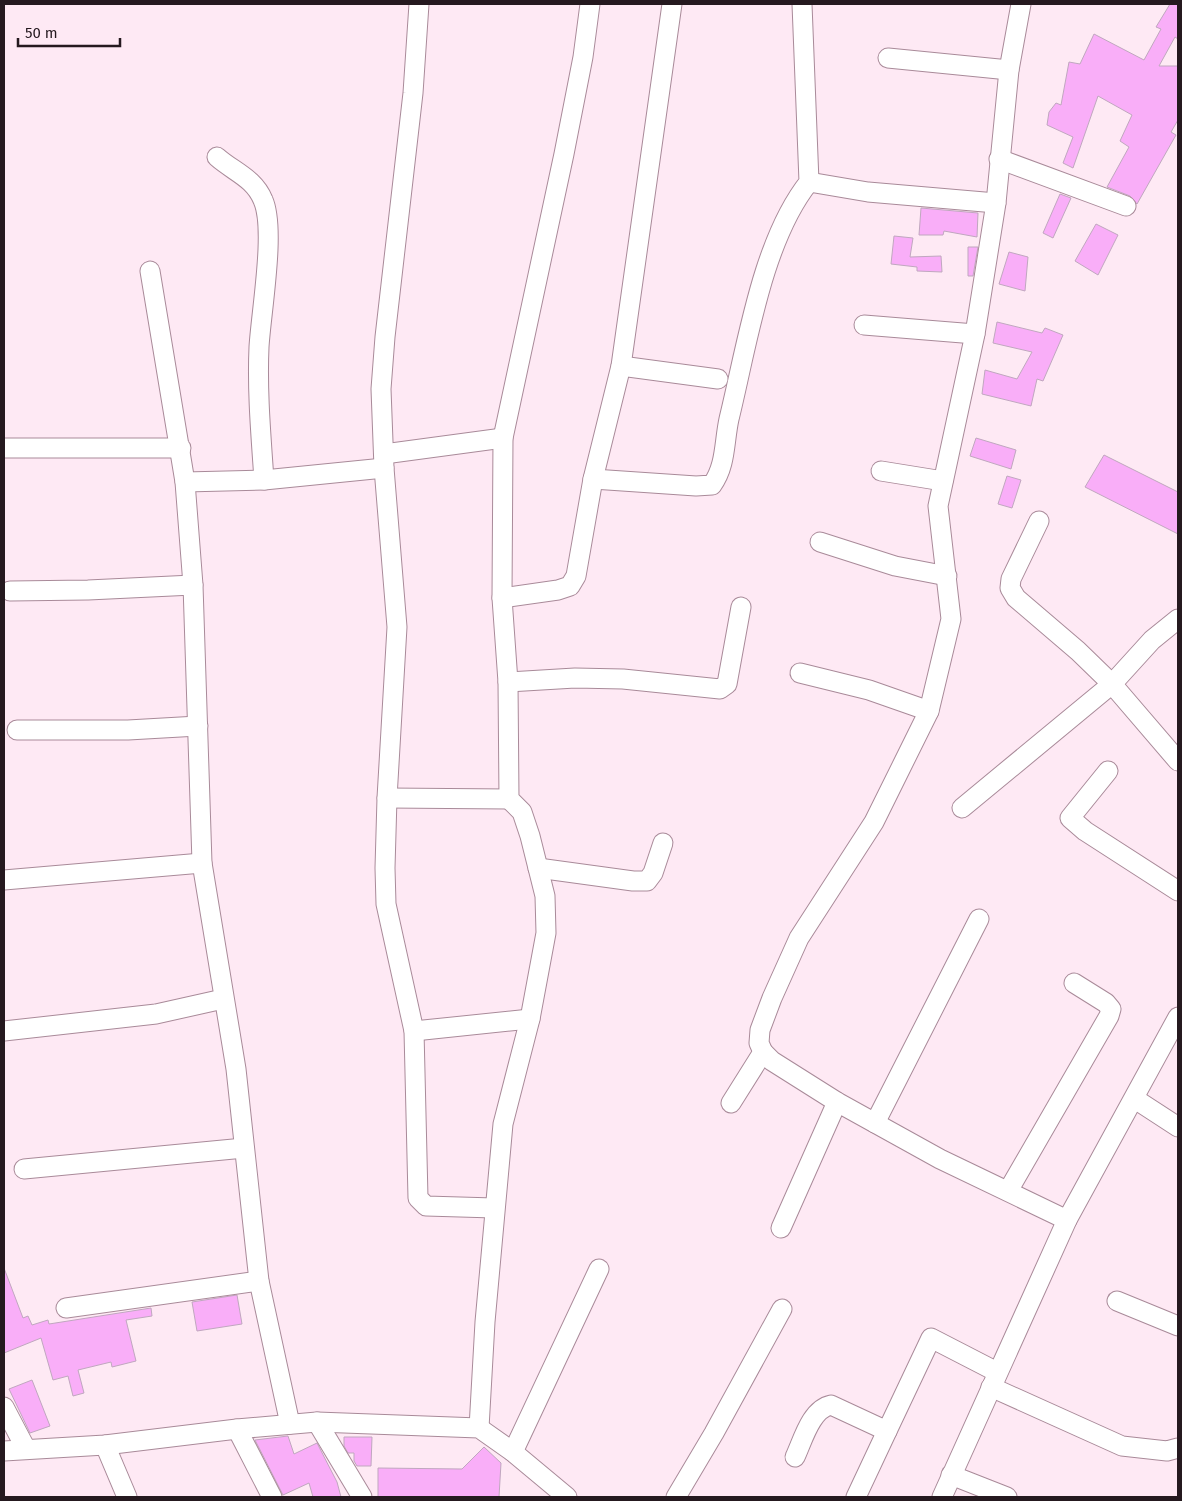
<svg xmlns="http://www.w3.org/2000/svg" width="1182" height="1501" font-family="'Fira Sans',sans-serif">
  <rect width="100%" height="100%" fill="#fee9f4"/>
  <g fill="#f9aef8" stroke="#c0a7bf">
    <polygon points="1170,4 1178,4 1178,39 1175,37 1159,66 1178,66 1178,120 1171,132 1176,135 1137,204 1130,196 1107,187 1129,147 1120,141 1132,115 1098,96 1073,168 1063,163 1073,137 1047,125 1049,112 1056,103 1061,105 1069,62 1080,64 1094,34 1144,60 1161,29 1156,27"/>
    <polygon points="1060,194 1071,198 1053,238 1043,233"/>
    <polygon points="921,208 978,213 977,237 944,231 943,235 919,235"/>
    <polygon points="1096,224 1118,235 1098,275 1075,261"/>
    <polygon points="894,236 913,238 910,257 941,256 942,272 917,271 917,267 891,264"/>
    <polygon points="968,247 978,247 973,276 968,276"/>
    <polygon points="1009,252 1028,257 1025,291 999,284"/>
    <polygon points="997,322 1042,333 1045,328 1063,335 1043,381 1037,379 1031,406 982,394 985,370 1017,379 1032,352 993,343"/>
    <polygon points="976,438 1016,450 1011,469 970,456"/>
    <polygon points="1104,455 1178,492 1178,534 1085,487"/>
    <polygon points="1007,476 1021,480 1012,508 998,504"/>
    <polygon points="4,1268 23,1318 28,1316 32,1325 48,1320 49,1324 151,1308 152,1316 126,1320 136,1361 112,1367 111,1362 78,1370 84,1393 73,1396 68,1376 53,1380 41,1338 4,1353"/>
    <polygon points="237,1295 242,1324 197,1331 192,1302"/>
    <polygon points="32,1380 50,1426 30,1433 9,1389"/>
    <polygon points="288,1436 294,1454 317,1443 337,1482 341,1497 313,1497 309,1483 283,1495 255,1440"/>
    <polygon points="344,1437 372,1437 371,1466 357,1466 354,1461 354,1453 348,1453 344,1446"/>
    <polygon points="484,1447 501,1463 499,1497 378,1497 378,1468 462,1469"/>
  </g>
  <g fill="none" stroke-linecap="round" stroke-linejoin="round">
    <defs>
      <g id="minor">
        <polyline points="419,4 413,93 385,337 381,389 384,468 397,627 387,798 385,868 386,904 414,1031 418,1198 426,1206 494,1208"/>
        <polyline points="1021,4 1009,70 996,203 975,334 938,506 951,619 929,711 874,822 799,938 772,998 760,1030 759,1043 763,1052 772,1061 837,1102 940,1159 1067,1220"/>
        <polyline points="888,58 1009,70"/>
        <path d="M217,157C234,172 254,178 263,200C276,229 261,312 259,347C257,391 261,436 264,480"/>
        <polyline points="999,159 1126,206"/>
        <polyline points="809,182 868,192 996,203"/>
        <polyline points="150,271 185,482 193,585 202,863 236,1069 259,1281 290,1424"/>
        <polyline points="864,325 975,334"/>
        <polyline points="621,366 718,379"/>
        <polyline points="4,448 181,448"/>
        <polyline points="384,454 503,438"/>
        <polyline points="881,471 943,481"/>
        <path d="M593,479L696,486L712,485C726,466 724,442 729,419C747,346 762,241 809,182L802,4"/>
        <polyline points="185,482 264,480 384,468"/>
        <polyline points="1039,521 1011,579 1010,588 1016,598 1078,651 1112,684 1178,761"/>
        <polyline points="820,542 895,566 947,576"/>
        <polyline points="10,591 88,590 193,585"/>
        <polyline points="502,598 558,590 570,586 576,576 593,479 621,366 672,4"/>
        <polyline points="800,673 869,690 929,711"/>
        <polyline points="508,682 575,678 623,679 720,689 727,684 741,607"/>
        <polyline points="17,730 128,730 198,726"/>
        <polyline points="1108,771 1070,818 1085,831 1178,891"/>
        <polyline points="387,798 509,799"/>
        <polyline points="962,808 1112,684 1152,640 1178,619"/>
        <polyline points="538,868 633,881 647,881 653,873 663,843"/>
        <polyline points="4,880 202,863"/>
        <polyline points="4,1031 156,1014 223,999"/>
        <polyline points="414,1031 530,1019"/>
        <polyline points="1135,1099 1178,1127"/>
        <polyline points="731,1103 763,1052"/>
        <polyline points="875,1123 979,919"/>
        <polyline points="24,1169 244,1148"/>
        <polyline points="1008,1191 1109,1016 1111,1009 1106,1003 1074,983"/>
        <polyline points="781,1228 837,1102"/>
        <polyline points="1117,1301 1178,1326"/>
        <polyline points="66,1308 259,1281"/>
        <polyline points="991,1387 1122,1446 1167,1451 1178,1448"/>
        <polyline points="4,1407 26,1449"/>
        <polyline points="317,1422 362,1497"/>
        <polyline points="479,1428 485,1322 503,1124 530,1019 546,933 545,896 530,836 522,812 509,799 508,682 502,598 503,438 564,154 583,57 590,4"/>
        <polyline points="237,1429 272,1497"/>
        <polyline points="105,1445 127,1497"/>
        <polyline points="4,1451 105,1445 237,1429 317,1422 479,1428 513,1452 567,1497"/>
        <polyline points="513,1452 599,1269"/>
        <path d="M795,1457C803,1440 811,1409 831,1405L887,1431L931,1338L997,1372"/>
        <polyline points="951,1475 1007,1497"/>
        <polyline points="676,1497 714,1433 782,1309"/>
        <polyline points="856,1497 887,1431"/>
        <polyline points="942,1497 1067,1220 1178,1017"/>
      </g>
    </defs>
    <use href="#minor" stroke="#a98a99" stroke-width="21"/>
    <use href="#minor" stroke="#fff" stroke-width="19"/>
  </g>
  <rect width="1182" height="1501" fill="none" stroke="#25191f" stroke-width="10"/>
  <path d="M18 38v8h102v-8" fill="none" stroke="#25191f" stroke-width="2.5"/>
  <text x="25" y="38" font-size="15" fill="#25191f" stroke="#fee9f4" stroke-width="4" paint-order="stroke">50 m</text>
</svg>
